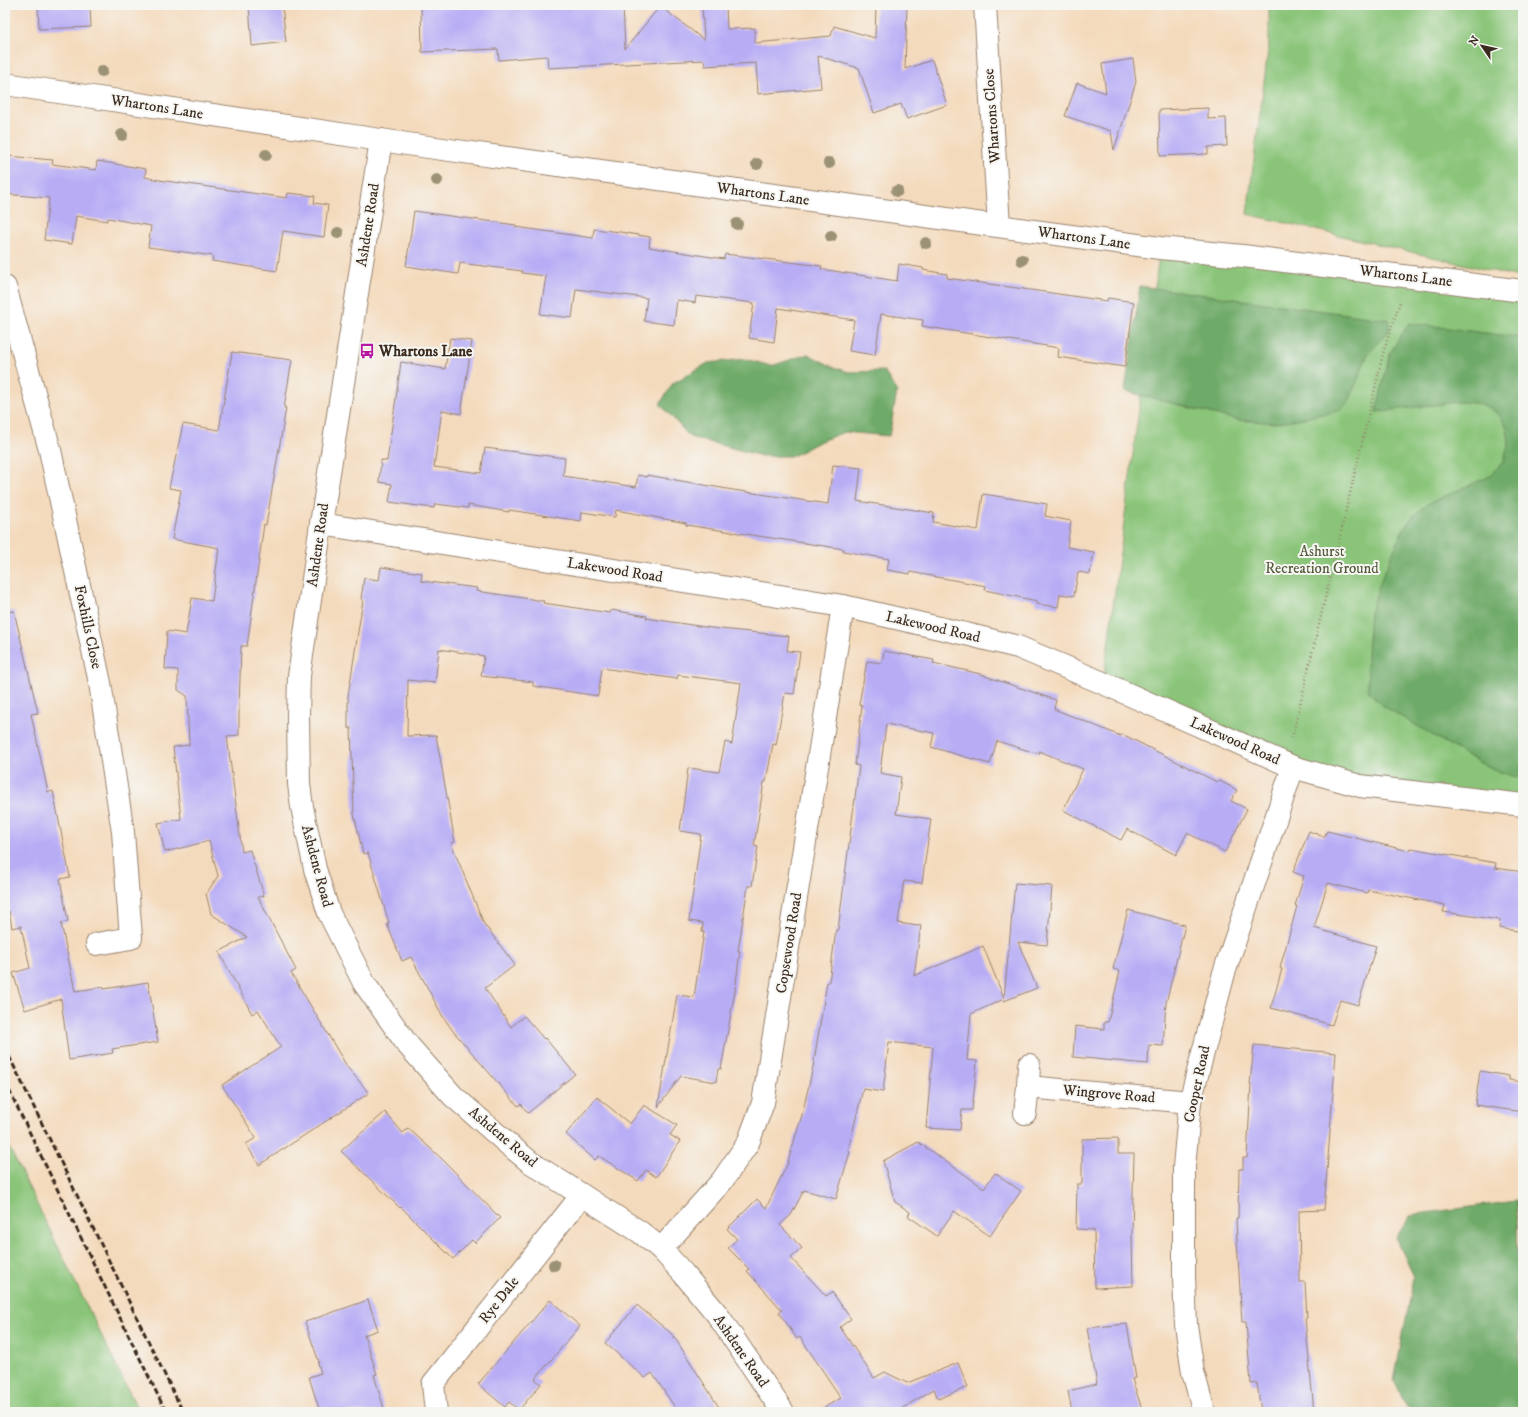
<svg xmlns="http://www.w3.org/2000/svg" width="1528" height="1417" font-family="'IM FELL DW Pica',serif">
  <rect width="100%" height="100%" fill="#f6f6f2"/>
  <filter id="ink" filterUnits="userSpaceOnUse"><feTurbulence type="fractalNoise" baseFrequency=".025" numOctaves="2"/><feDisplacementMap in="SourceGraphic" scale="8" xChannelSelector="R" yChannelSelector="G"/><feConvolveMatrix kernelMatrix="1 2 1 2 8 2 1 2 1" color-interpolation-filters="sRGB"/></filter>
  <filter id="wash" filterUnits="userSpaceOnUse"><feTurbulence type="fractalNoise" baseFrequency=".012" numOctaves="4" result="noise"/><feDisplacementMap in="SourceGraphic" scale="16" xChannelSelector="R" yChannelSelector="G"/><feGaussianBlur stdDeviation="0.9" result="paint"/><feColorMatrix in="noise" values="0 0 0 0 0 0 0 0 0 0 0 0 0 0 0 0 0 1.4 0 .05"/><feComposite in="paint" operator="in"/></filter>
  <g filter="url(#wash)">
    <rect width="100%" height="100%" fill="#f4dabc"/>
    <g fill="#89c478" stroke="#62774b">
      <polygon points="1269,5 1523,5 1523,278 1247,214 1269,43"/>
      <polygon points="1160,248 1523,291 1523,759 1520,805 1360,786 1103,683"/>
      <polygon points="5,1139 139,1412 5,1412"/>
    </g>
    <g fill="#6eaa68" stroke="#546a43">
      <polygon points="1140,286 1390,320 1388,332 1368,353 1349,401 1339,411 1276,423 1237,420 1125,391"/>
      <polygon points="1409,323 1523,338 1523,759 1519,778 1491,769 1456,749 1380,704 1368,690 1367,654 1370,614 1381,580 1403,530 1415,514 1427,504 1490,476 1503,462 1509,443 1507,427 1500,416 1490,408 1475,403 1458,402 1376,412 1390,353"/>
      <polygon points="808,354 831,366 849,372 884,371 897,392 889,436 844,432 821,441 793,456 762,456 690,437 660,404 673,383 708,363 745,359 771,366"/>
      <polygon points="1517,1201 1520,1412 1410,1412 1394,1381 1414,1277 1396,1238 1410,1215"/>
    </g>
    <g id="blocks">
      <g fill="#b8adf5">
        <polygon points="38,5 90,5 91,27 39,29"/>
        <polygon points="249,5 282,5 286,42 252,46"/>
        <polygon points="421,5 623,5 625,49 660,6 704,40 702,5 726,5 727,29 755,28 755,43 831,36 834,26 875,38 876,5 907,5 905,69 932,60 947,105 907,119 901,104 874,113 859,68 818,56 821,88 758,94 756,63 705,66 704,60 548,68 547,56 499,60 498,49 422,52"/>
        <polygon points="1133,59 1136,82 1114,150 1111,131 1065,116 1077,83 1106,93 1102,64"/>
        <polygon points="1208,108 1208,119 1226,118 1227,146 1208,147 1208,154 1160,156 1159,110"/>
        <polygon points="8,156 53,160 52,164 96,170 97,161 146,169 145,177 159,180 287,198 288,193 315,196 314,203 328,205 324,237 283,231 277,271 212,261 213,256 148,247 151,226 108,218 107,221 76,216 72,244 44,240 49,198 5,194"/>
        <polygon points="414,211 516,225 516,227 593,238 594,229 620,232 650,237 649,247 724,259 725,254 822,266 821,269 897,281 899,264 923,268 923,270 947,274 947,278 1107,301 1108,298 1134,302 1125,367 1058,357 1059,348 922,326 923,320 881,314 875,355 849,351 854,320 778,308 774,342 749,338 754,303 696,296 695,303 677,300 674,325 644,321 647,298 576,289 572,318 540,314 546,276 522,273 522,271 460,263 458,274 406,266"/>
        <polygon points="450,338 472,341 461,414 442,410 434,467 481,473 485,448 565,458 563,476 636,487 638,475 647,477 647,475 733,490 828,504 833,465 861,468 857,501 934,513 933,522 978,530 983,494 1047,504 1045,516 1071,521 1067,547 1094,552 1090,574 1078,572 1074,596 1060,594 1058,607 1036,604 1037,601 985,590 986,586 910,572 910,574 887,570 889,559 843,551 844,549 686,525 686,523 616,510 615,517 582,512 581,521 509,510 509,512 468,505 468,508 435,504 434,508 389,502 392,484 379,482 381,460 387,461 401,362 445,369"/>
        <polygon points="232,352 292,360 284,408 286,408 266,525 264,524 247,646 241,646 239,708 239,735 227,736 242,852 250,850 264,896 258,897 296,970 291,973 348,1068 369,1093 259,1165 246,1144 256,1138 222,1085 281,1047 258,1010 252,1014 219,952 247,937 211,914 206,894 218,876 209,841 165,852 158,823 181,819 173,747 189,745 187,696 178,690 178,670 165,669 167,631 186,634 192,598 212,601 219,548 172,539 181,490 169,488 183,424 219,430"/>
        <polygon points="381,567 422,573 421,581 477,588 476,591 544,601 543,603 610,613 611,610 647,616 646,618 711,628 789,636 787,651 800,652 794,694 785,693 776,745 773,744 766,782 764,782 754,846 758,847 752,886 748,886 738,951 740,951 735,991 721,1069 718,1069 716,1082 681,1076 658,1107 677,995 694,997 704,932 702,932 703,923 689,921 701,834 680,831 688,768 719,772 725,742 732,744 741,683 678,675 677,679 602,668 598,696 533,686 533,682 481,676 484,656 439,649 435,683 408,680 407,736 436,735 455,842 451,843 484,924 515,965 485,988 511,1027 524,1016 544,1039 545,1038 575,1074 528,1113 521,1104 518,1106 453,1031 442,1015 411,957 402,961 387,924 389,923 368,853 363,854 354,814 351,728 348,728 348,696 363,600 361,599 364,578 379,580"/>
        <polygon points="14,611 38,713 31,714 48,792 53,791 70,877 60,879 68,921 61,923 75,991 103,987 104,989 148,982 158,1042 112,1049 113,1053 69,1060 61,999 25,1010 13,973 30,968 21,926 12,928 9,911 5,912 5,612"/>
        <polygon points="884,651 934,660 933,663 985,675 985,676 1056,700 1054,709 1121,736 1122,734 1217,782 1218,780 1237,790 1231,801 1247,809 1225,852 1187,833 1176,855 1127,829 1121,840 1063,810 1083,769 1039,751 1039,754 997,741 990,764 931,747 934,733 886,724 880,773 901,777 896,814 931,819 922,883 904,881 898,923 918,926 921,925 914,976 983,946 1004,998 1015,883 1052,886 1047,945 1018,942 1037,988 1004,1001 1004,999 971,1014 967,1060 977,1061 975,1082 972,1110 962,1110 960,1130 926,1128 933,1047 889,1042 883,1092 863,1089 848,1151 850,1152 836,1199 804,1190 791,1215 780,1225 802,1248 791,1258 826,1296 832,1292 851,1319 840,1327 874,1378 885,1372 907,1383 958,1363 968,1387 938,1399 934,1389 896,1412 816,1412 841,1398 800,1337 797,1339 779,1312 782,1310 747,1271 749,1269 728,1248 737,1239 727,1229 757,1199 766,1208 787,1165 802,1115 813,1067 827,982 829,982 836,930 838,930 859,766 855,765 862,705 859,704 867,661 882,663"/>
        <polygon points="1309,831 1324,837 1327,831 1409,851 1410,848 1496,863 1495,868 1523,872 1523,932 1499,928 1500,920 1443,912 1445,905 1368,890 1367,893 1328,883 1314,928 1376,946 1358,1005 1340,1000 1332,1025 1271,1008 1282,969 1280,968 1297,906 1295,906 1304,876 1293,872"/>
        <polygon points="1128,910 1185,925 1166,1003 1163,1046 1149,1045 1148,1064 1073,1057 1075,1026 1104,1029 1104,1022 1108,1022 1120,971 1113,969"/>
        <polygon points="1254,1045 1336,1053 1324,1210 1299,1211 1300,1282 1305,1282 1307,1318 1305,1318 1314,1412 1261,1412 1257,1383 1251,1384 1246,1322 1242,1322 1237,1241 1236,1218 1238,1218 1239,1169 1243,1169 1243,1158 1247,1158 1251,1084 1250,1084"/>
        <polygon points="1480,1071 1509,1076 1509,1080 1523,1082 1523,1112 1475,1105"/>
        <polygon points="597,1097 630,1124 644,1105 677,1125 670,1135 680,1141 656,1177 646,1170 638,1181 599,1156 595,1160 566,1134"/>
        <polygon points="385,1112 403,1133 408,1128 442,1159 500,1218 475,1243 472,1240 453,1259 401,1207 400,1208 341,1151"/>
        <polygon points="1118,1138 1118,1154 1134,1154 1132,1234 1133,1286 1095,1288 1094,1230 1076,1229 1077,1184 1082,1184 1082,1139"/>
        <polygon points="918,1142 984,1188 995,1173 1021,1191 990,1236 954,1211 937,1236 908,1216 910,1212 895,1202 883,1161"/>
        <polygon points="368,1300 378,1330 364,1335 377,1374 374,1375 385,1412 320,1412 309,1377 321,1373 318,1363 319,1362 305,1322"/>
        <polygon points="550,1300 580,1326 535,1379 541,1384 519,1410 509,1402 505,1407 478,1384"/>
        <polygon points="637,1305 673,1335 722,1412 678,1412 652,1373 645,1378 605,1343"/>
        <polygon points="1127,1324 1136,1378 1132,1379 1143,1412 1072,1412 1068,1391 1097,1384 1087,1328"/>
      </g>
    </g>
  </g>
  <g filter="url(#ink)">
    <use href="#blocks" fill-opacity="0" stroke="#98826d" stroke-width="1"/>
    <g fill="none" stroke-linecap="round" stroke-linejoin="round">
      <defs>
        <g id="street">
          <polyline points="985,5 999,226"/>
          <polyline points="5,84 414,145 990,225 1160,248 1243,256 1523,291"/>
          <polyline points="381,140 321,524 299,676 298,716 299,784 302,807 315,869 329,913 364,983 407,1044 453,1096 508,1144 530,1162 640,1232 661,1249 683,1273 717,1314 783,1412"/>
          <polyline points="5,287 50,450 100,683 123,832 131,938 97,944"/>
          <polyline points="321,524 843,606 970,635 1018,647 1103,683 1293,767 1360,786 1523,805"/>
          <polyline points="1028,1087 1029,1065"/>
          <polyline points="1025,1113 1028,1087 1190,1102"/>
          <polyline points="661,1249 722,1181 748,1143 763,1103 843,606"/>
          <polyline points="436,1412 433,1384 582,1195"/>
          <polyline points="1204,1412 1193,1372 1186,1325 1184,1277 1184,1167 1190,1102 1224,973 1293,767"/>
        </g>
      </defs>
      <use href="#street" stroke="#98826d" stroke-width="24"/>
      <polyline stroke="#98826d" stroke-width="2.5" stroke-dasharray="1 3" stroke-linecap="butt" points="1292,738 1384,350 1400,302"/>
      <use href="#street" stroke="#fff" stroke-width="22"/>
      <g stroke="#3b2a1e" stroke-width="3" stroke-dasharray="6 3" stroke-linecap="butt">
        <polyline points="5,1048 183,1412"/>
        <polyline points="5,1082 166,1412"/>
      </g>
    </g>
    <g fill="#9b9274">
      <circle cx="102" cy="71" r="6"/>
      <circle cx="122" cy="135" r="6"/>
      <circle cx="266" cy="155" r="6"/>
      <circle cx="829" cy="163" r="6"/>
      <circle cx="757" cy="164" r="6"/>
      <circle cx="437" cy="180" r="6"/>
      <circle cx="897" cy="191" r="6"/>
      <circle cx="737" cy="224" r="6"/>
      <circle cx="338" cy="233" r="6"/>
      <circle cx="831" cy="236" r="6"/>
      <circle cx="926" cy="243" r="6"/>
      <circle cx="1022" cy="260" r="6"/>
      <circle cx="554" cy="1265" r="6"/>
    </g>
  </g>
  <defs>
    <symbol id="bus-bare" viewBox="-9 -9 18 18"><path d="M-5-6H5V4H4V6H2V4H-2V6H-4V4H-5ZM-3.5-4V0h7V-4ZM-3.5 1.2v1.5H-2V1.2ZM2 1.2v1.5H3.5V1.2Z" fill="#b5179e" stroke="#f6f6f2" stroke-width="2.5" paint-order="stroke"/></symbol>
  </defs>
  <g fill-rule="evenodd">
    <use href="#bus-bare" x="356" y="340" width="22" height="22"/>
  </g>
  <g text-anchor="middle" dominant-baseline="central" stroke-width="4" stroke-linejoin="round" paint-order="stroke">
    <g font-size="15" fill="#3b2a1e" stroke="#f6f6f2">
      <text transform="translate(157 107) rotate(9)">Whartons Lane</text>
      <text transform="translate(992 116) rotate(-94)">Whartons Close</text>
      <text transform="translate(763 194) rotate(8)">Whartons Lane</text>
      <text transform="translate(368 225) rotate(-81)">Ashdene Road</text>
      <text transform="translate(1084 238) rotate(8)">Whartons Lane</text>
      <text transform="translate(1406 276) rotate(7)">Whartons Lane</text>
      <text transform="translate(318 545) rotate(-82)">Ashdene Road</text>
      <text transform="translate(615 570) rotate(9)">Lakewood Road</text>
      <text transform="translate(88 627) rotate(78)">Foxhills Close</text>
      <text transform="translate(933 627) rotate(13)">Lakewood Road</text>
      <text transform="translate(1235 741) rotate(24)">Lakewood Road</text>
      <text transform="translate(317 866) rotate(75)">Ashdene Road</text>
      <text transform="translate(789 943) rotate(-81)">Copsewood Road</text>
      <text transform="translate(1197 1084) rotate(-78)">Cooper Road</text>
      <text transform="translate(1109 1094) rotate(5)">Wingrove Road</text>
      <text transform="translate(503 1137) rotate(40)">Ashdene Road</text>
      <text transform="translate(499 1300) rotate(-52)">Rye Dale</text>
      <text transform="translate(741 1351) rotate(55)">Ashdene Road</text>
    </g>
    <g font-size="15" font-weight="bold" fill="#3b2a1e" stroke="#f6f6f2" text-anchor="start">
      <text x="379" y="351">Whartons Lane</text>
    </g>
    <g font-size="15" fill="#525839" stroke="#f6f6f2">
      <text x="1322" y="551">Ashurst<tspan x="1322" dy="17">Recreation Ground</tspan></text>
    </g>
  </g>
  <rect width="1528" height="1417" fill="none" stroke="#f6f6f2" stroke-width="20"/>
  <g transform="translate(1482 46) rotate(304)" stroke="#f6f6f2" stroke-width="3" paint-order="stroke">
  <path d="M0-3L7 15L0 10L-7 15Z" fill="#3b2a1e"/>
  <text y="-6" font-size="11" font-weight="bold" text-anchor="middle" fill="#3b2a1e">N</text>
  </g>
</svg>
